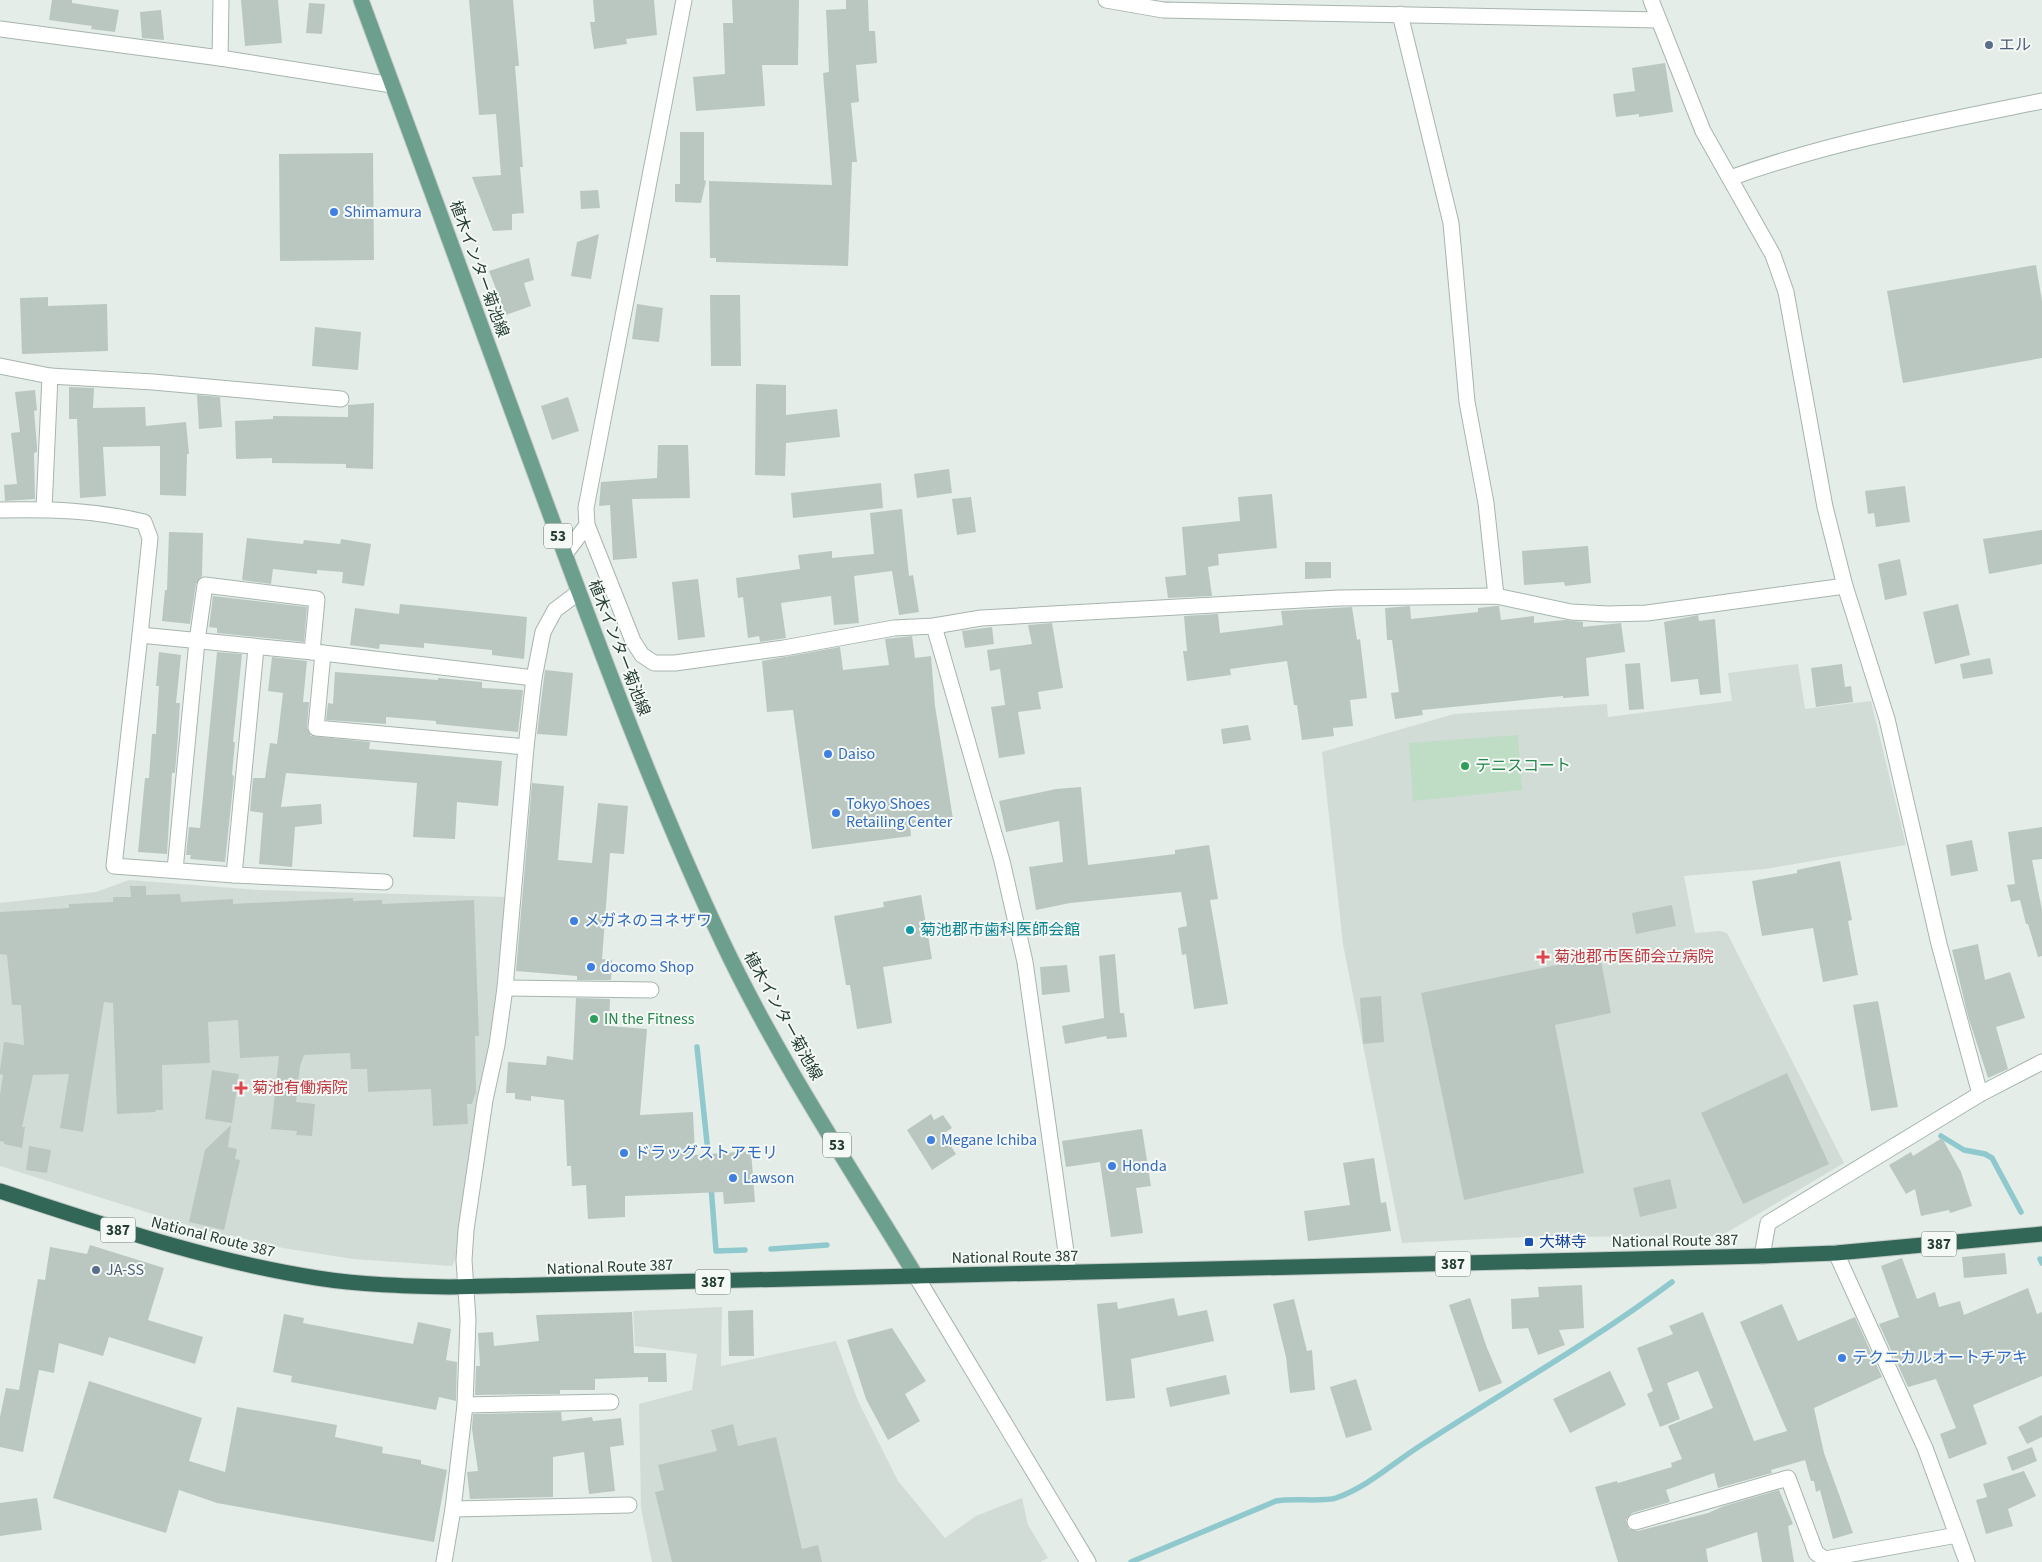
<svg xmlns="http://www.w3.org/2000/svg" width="2042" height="1562" font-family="'Source Sans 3','Noto Sans JP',sans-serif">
  <rect width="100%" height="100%" fill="#e4ede8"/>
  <g fill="#d2dcd7">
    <polygon points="1798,664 1805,709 1871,701 1906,845 1765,869 1684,876 1695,933 1720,931 1727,933 1844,1163 1721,1236 1526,1237 1402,1243 1343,944 1322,752 1454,714 1607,704 1608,717 1732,701 1728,673"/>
    <polygon points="129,880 260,890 506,897 494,1010 456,1258 452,1266 353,1259 283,1248 230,1235 229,1238 0,1166 0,903 96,892"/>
    <polygon points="722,1307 721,1366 836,1341 858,1401 898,1481 945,1538 976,1516 1022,1498 1028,1525 1048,1558 1040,1562 652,1562 641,1508 639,1404 692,1390 697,1354 635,1346 633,1311"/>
  </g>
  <polygon fill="#bfdcc4" points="1518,735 1522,790 1413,801 1409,743"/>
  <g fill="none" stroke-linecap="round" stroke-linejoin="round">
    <g stroke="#90c9cd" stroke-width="5.5">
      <polyline points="697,1047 709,1162"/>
      <polyline points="1941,1136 1964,1150 1985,1154 1992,1158 2021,1212"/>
      <polyline points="711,1186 716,1251 745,1250"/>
      <polyline points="771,1249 827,1245"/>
      <polyline points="2040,1259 2042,1263"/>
      <path d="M1131,1562L1276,1501C1292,1498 1325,1502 1336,1498C1368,1487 1394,1462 1423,1444C1506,1390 1592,1342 1672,1282"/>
    </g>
  </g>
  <g fill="#bac7c1">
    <polygon points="52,0 72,0 72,3 119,10 115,32 91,29 92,26 49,20"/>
    <polygon points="241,0 278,0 282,43 245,46"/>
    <polygon points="469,0 513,0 519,66 515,66 523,167 520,167 524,213 512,214 512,230 493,231 472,177 501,175 496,114 479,115"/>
    <polygon points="593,0 654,0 657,35 626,39 627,44 594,49 590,22 595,22"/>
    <polygon points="732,0 799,0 798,65 762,65 765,106 696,111 693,77 725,74 723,23 733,23"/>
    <polygon points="846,0 868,0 869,31 875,31 877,63 856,65 859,102 851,103 857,162 852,162 848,266 716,262 716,258 710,258 709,181 832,185 823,73 829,72 826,10 846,9"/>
    <polygon points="309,3 325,4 322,34 306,33"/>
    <polygon points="161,10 164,40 142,38 140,12"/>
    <polygon points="1665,63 1673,112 1639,117 1639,114 1616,117 1613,94 1635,91 1632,68"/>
    <polygon points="680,132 704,132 704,180 706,181 701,203 675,202 675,184 680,184"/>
    <polygon points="373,153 374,260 280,261 279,154"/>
    <polygon points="598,190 600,208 581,209 580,191"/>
    <polygon points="599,234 591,279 571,276 577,242"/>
    <polygon points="529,258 534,280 524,283 531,306 506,315 489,271"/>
    <polygon points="2036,265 2042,301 2042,358 1903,383 1887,291"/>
    <polygon points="710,295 740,295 741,366 711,366"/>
    <polygon points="48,297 48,306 107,304 108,351 22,354 20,298"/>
    <polygon points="637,304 663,308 659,342 632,339"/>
    <polygon points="315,327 361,332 358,370 312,366"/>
    <polygon points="756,384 786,385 786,415 837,409 840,437 786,443 785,476 755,475"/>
    <polygon points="69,387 94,388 93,408 145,407 146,426 186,422 189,454 187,454 186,496 160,495 160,446 103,447 106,496 80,498 77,419 69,419"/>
    <polygon points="35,390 37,410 34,411 37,446 37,452 34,453 35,499 5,501 4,485 17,484 11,433 20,432 15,392"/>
    <polygon points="197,395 220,397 222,427 199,429"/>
    <polygon points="568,397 579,431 552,440 541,406"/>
    <polygon points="374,403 373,469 346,468 346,464 272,463 272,458 236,459 235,421 273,419 273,416 348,417 348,405"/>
    <polygon points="658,445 688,445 690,498 632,499 637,558 613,560 610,505 599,506 601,482 657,478"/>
    <polygon points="949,469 952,493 917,498 914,474"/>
    <polygon points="881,483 883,508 793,518 791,493"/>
    <polygon points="1905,486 1910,522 1876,527 1874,513 1868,514 1865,491"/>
    <polygon points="1272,494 1277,548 1218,554 1219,565 1208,567 1212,596 1168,598 1165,577 1186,575 1182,527 1240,521 1238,497"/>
    <polygon points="971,497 976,532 957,535 952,499"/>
    <polygon points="902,509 909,576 913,575 919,612 899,615 892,571 854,576 859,623 834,625 831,596 781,603 786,638 760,642 759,636 748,638 743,597 738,598 736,578 800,569 798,555 832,551 832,558 874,554 870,513"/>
    <polygon points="2042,530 2042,564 1989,574 1983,539"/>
    <polygon points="169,532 203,533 202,576 196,584 190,624 162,621 165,590 167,590"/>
    <polygon points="247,538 303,544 304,540 340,544 341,539 371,544 364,586 342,583 343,572 317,570 317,574 273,569 271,584 242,580"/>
    <polygon points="1588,546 1591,583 1565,586 1564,582 1524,585 1522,551"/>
    <polygon points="1900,559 1907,595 1885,600 1878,564"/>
    <polygon points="1305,562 1331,562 1331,578 1305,579"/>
    <polygon points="698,579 705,637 678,640 672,582"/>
    <polygon points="213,596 307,607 304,642 217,633 217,628 209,627"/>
    <polygon points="400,604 527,617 524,659 492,655 492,650 424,643 424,648 380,644 379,649 350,645 355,608 399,614"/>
    <polygon points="1958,604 1970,655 1935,664 1923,612"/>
    <polygon points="1410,606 1411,619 1478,612 1478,608 1496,606 1499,606 1501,620 1534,616 1534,623 1565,620 1583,622 1583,627 1621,623 1625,652 1586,658 1589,696 1563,698 1563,696 1422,710 1423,715 1395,719 1391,693 1399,692 1392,640 1387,640 1385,608"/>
    <polygon points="1352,607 1357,640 1360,639 1367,698 1350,700 1353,726 1333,728 1334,736 1302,740 1297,705 1294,705 1287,661 1230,669 1231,675 1187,681 1183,651 1187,651 1184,616 1218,614 1220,633 1283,625 1281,611"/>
    <polygon points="1698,615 1699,621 1715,619 1721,693 1700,695 1698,679 1671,682 1664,622"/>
    <polygon points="1052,623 1063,688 1038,692 1041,709 1018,712 1025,754 999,758 991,707 1005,705 1000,669 990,671 987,650 1032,644 1028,625"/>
    <polygon points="992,627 994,644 965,648 962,631"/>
    <polygon points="912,636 915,658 931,656 935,706 953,819 910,824 911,836 812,849 793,710 767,712 762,661 840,647 843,670 889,665 885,639"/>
    <polygon points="159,652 181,655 176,703 180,703 178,736 175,773 172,773 167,854 138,852 145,778 149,778 152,734 156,734 159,686 156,686"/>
    <polygon points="217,652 242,654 233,742 235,742 232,774 234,777 225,862 190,859 191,855 186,855 189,827 200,828"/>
    <polygon points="272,657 307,661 303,702 309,702 307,728 311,736 370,742 369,749 502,761 498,806 457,802 455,839 413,837 417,783 286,773 281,807 321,804 322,824 295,827 292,867 259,864 263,813 250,811 253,778 265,778 270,743 277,744 283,693 268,691"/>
    <polygon points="1990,658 1993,674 1963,679 1960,664"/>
    <polygon points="1640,663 1644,709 1629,710 1625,664"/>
    <polygon points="1842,664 1845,687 1851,686 1853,702 1816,707 1811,668"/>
    <polygon points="545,670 573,673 567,736 537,734"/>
    <polygon points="335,672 438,680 438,678 482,682 482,688 523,690 518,732 436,724 436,721 386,717 386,724 326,720 328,703 333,704"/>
    <polygon points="1248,725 1251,740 1223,744 1221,729"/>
    <polygon points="532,783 564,786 558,860 592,863 598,803 628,806 624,854 610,853 602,959 612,960 611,980 577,980 577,976 516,971"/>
    <polygon points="1081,787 1088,865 1175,854 1175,850 1209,845 1218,899 1210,900 1228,1004 1194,1009 1186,954 1182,955 1178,928 1187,926 1181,892 1070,903 1036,910 1029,867 1063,862 1059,821 1006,832 999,801 1056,789"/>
    <polygon points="2042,827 2042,859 2032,860 2042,910 2042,956 2038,957 2028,924 2026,924 2020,900 2011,902 2007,885 2015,884 2008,832"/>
    <polygon points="1972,840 1978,871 1951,876 1946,845"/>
    <polygon points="1840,861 1852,920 1848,921 1858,975 1823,982 1813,928 1762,936 1752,881 1797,873 1797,870"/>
    <polygon points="130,886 146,886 146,895 180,894 181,902 233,899 233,904 353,898 353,901 382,900 382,904 474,900 479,1036 475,1036 476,1092 472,1104 467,1104 468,1124 433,1126 431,1089 368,1092 367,1069 351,1069 350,1053 304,1055 300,1066 296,1102 315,1104 312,1136 296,1135 297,1131 271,1129 279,1056 240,1058 238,1020 208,1022 210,1063 162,1065 163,1110 155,1110 156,1112 117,1114 113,1003 104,1002 83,1132 60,1128 69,1074 33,1075 22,1127 25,1127 22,1148 4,1144 4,1142 0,1141 0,1095 3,1075 0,1074 0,1070 4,1042 24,1045 21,1005 12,1005 7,955 0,954 0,912 69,908 69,904 113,902 113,897 131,897"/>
    <polygon points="921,895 932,959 883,967 892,1023 857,1029 850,985 846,985 834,916 884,907 883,902"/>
    <polygon points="1672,905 1676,926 1636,934 1632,913"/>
    <polygon points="1978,944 1985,980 2010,972 2025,1018 1996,1027 2008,1069 1988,1078 1968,1016 1952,950"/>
    <polygon points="1115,954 1120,1013 1124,1013 1127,1037 1107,1039 1106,1036 1065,1044 1062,1026 1104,1018 1099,956"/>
    <polygon points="1600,956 1611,1013 1555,1025 1584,1173 1464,1200 1421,993"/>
    <polygon points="1067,965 1070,992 1042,995 1040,967"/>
    <polygon points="1381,996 1384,1042 1363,1044 1360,998"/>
    <polygon points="576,998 610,999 609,1026 647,1029 640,1115 693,1112 695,1155 751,1151 755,1202 724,1204 723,1192 625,1196 625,1217 588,1219 586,1185 572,1186 571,1166 567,1166 564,1100 531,1096 531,1101 515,1099 515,1093 506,1093 508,1062 546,1065 547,1056 573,1060"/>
    <polygon points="1878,1001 1898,1107 1871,1111 1853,1005"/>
    <polygon points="212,1070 239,1074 232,1123 205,1119"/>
    <polygon points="1787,1073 1829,1164 1743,1204 1701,1113"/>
    <polygon points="931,1114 934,1120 943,1115 952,1128 943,1134 956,1154 932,1170 907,1130"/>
    <polygon points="231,1125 228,1147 237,1149 235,1159 240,1160 224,1230 189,1222 205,1150"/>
    <polygon points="1142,1129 1151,1186 1136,1188 1143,1233 1111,1237 1100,1162 1066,1167 1062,1141"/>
    <polygon points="1942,1138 1961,1172 1972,1206 1950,1213 1949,1210 1921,1216 1915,1189 1906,1194 1889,1165 1911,1152 1913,1156"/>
    <polygon points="29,1146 51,1150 47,1173 26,1170"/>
    <polygon points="1374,1158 1381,1203 1386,1202 1391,1231 1308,1241 1304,1211 1350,1205 1343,1163"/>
    <polygon points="1670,1179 1677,1208 1640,1217 1633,1188"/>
    <polygon points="90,1245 164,1268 148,1320 203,1337 195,1364 109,1337 103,1356 59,1343 54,1373 39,1370 23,1452 0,1447 0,1417 6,1388 19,1390 38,1279 45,1280 50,1247 87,1254"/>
    <polygon points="2005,1253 2007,1274 1964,1278 1962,1257"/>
    <polygon points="1902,1258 1917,1299 1935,1292 1939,1307 1960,1301 1964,1315 2028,1288 2037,1314 2042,1312 2042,1376 1973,1405 1987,1444 1949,1459 1940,1434 1956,1428 1936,1379 1908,1387 1879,1324 1899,1317 1881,1266"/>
    <polygon points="1582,1285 1584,1328 1559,1330 1565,1345 1538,1355 1528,1328 1512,1329 1511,1299 1539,1297 1538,1287"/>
    <polygon points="1174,1298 1178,1316 1207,1310 1214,1341 1131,1359 1135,1398 1106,1401 1097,1304 1117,1302 1118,1309"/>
    <polygon points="1470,1298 1487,1348 1502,1383 1479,1392 1449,1305"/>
    <polygon points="1294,1299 1307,1351 1312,1350 1315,1390 1290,1393 1286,1357 1273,1304"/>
    <polygon points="1782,1304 1798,1341 1855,1317 1882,1377 1814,1408 1824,1453 1853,1533 1833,1539 1820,1490 1816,1492 1814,1481 1811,1481 1805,1460 1771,1470 1772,1473 1718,1488 1714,1473 1666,1490 1670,1502 1632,1513 1626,1520 1629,1529 1638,1531 1708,1513 1724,1506 1779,1490 1793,1524 1788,1526 1794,1562 1762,1562 1757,1532 1706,1549 1708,1562 1618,1562 1595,1487 1617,1481 1618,1483 1672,1467 1671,1463 1682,1459 1668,1426 1713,1408 1698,1371 1667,1383 1680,1419 1660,1427 1647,1394 1653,1391 1637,1348 1673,1334 1669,1326 1703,1312 1754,1441 1787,1431 1740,1322"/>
    <polygon points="753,1310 754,1356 729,1356 728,1311"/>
    <polygon points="632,1312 634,1353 666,1353 667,1382 648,1382 648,1377 595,1379 595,1390 560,1390 560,1394 475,1395 476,1366 480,1366 478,1333 493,1332 494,1346 539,1341 536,1315"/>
    <polygon points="284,1314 304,1318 303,1323 413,1344 418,1322 451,1329 446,1360 457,1362 456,1401 439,1397 436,1410 291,1382 292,1376 273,1372"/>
    <polygon points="892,1328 926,1381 905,1394 920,1421 888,1440 866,1399 847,1340"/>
    <polygon points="1610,1371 1626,1405 1570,1433 1553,1399"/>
    <polygon points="1226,1375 1230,1394 1170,1407 1166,1388"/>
    <polygon points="1356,1379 1372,1430 1346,1438 1330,1387"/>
    <polygon points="89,1381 202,1418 189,1461 225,1472 237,1407 337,1425 335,1437 383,1447 382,1453 421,1460 421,1464 447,1470 434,1542 217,1503 179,1490 166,1533 53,1498"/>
    <polygon points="561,1412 562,1421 592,1417 593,1421 621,1418 624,1445 610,1447 615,1491 589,1494 584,1452 553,1457 553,1497 470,1499 467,1472 478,1471 472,1429 473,1414"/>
    <polygon points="2042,1415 2042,1437 2027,1444 2018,1427"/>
    <polygon points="733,1424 738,1446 776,1437 802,1549 818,1545 822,1562 672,1562 655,1492 664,1490 658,1465 717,1451 711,1430"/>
    <polygon points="2032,1447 2037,1461 2012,1471 2007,1457"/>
    <polygon points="2024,1471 2036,1496 2008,1509 2013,1526 1986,1534 1976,1500 1987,1497 1983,1484"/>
    <polygon points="37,1498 42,1530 0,1536 0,1503"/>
  </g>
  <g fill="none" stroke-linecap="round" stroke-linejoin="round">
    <defs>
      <g id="minor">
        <polyline points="684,0 586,508 587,525 633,641 642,655 654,663 675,663 784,648 894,628 934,626 981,618 1339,598 1496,596 1571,612 1608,614 1647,613 1845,586"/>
        <polyline points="1106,0 1163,10 1658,20"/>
        <polyline points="1651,0 1703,131 1773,255 1786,292 1825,507 1845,586 1887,719 1939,944 1980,1094"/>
        <polyline points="1400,14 1451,223 1467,402 1486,503 1496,596"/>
        <polyline points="0,29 220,58 392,85"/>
        <polyline points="220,58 221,0"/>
        <path d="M1730,178C1830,142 1938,122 2042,101"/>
        <polyline points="0,366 50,376 153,382 341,399"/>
        <polyline points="44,509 50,376"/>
        <path d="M0,510C51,509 94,510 144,522L150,538L140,635L323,653L534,678"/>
        <polyline points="565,554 587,525"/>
        <polyline points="934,626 1002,861 1025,962 1069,1273"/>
        <polyline points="140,635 114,866 234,875 385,882"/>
        <polyline points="323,653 316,728 526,747"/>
        <polyline points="175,870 197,641 205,585 317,599 312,652"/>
        <polyline points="234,875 256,648"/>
        <polyline points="505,988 651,990"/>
        <polyline points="1836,1253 1925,1448 1967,1562"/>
        <polyline points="1762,1256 1768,1223 1980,1094 2042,1062"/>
        <polyline points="916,1276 1088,1562"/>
        <polyline points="465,1405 611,1402"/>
        <polyline points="453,1509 629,1505"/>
        <polyline points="1635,1522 1788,1478 1816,1553 1825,1559 1957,1535"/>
        <polyline points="444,1562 453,1509 465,1405 468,1320 464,1260 466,1230 485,1100 497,1045 505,988 526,747 534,678 543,632 555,610 579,592"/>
      </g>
      <path id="major" d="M361,0C421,162 481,325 540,487C597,641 653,795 723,943C778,1059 850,1167 916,1276"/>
      <path id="highway" d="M0,1191C105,1225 208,1261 317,1278C361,1285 406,1286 450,1287L1762,1256L1836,1253L2042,1234"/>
    </defs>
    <use href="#minor" stroke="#a7b5ae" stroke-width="17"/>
    <use href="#major" stroke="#c2c9c6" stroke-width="17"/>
    <use href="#highway" stroke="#c2c9c6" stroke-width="17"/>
    <use href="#minor" stroke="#fff" stroke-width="15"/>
    <use href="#major" stroke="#6c9f8d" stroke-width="15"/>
    <use href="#highway" stroke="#326758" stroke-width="15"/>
  </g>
  <g fill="#5c6f8a" stroke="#f4f9f6" stroke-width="2">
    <circle cx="1989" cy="45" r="5"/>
    <circle cx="96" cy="1270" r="5"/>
  </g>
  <g fill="#3f7fe0" stroke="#f4f9f6" stroke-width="2">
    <circle cx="334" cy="212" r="5"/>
    <circle cx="828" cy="754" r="5"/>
    <circle cx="836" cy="813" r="5"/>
    <circle cx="574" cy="921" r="5"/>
    <circle cx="591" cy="967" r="5"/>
    <circle cx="931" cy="1140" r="5"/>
    <circle cx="624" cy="1153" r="5"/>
    <circle cx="1112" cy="1166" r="5"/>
    <circle cx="733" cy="1178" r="5"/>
    <circle cx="1842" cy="1358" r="5"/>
  </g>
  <g fill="#2e9e5b" stroke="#f4f9f6" stroke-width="2">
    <circle cx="1465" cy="766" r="5"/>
    <circle cx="594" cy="1019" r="5"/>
  </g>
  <circle fill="#0f9aa8" stroke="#f4f9f6" stroke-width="2" cx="910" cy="930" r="5"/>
  <g fill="#e0444e" stroke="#f4f9f6" stroke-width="2">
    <path d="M1540.5 949.5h5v5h5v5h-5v5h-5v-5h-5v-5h5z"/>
    <path d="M238.5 1080.5h5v5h5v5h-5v5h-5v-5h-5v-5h5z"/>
  </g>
  <rect fill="#1a4fb4" stroke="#f4f9f6" stroke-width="2" x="1524" y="1237" width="10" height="10" rx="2.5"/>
  <g text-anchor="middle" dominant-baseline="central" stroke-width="4" stroke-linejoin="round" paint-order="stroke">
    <g fill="#f4f9f6" stroke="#63756e" stroke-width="1">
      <rect x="544" y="523.5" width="28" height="25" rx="4"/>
      <rect x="823" y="1132.5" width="28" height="25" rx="4"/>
      <rect x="100.5" y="1217.5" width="35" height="25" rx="4"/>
      <rect x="1921.5" y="1231.5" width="35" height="25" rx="4"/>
      <rect x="1435.5" y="1251.5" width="35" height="25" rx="4"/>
      <rect x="695.5" y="1269.5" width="35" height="25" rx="4"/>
    </g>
    <g font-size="15" font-weight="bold" fill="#253d34">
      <text x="558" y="536">53</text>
      <text x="837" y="1145">53</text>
      <text x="118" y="1230">387</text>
      <text x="1939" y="1244">387</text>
      <text x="1453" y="1264">387</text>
      <text x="713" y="1282">387</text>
    </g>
    <g font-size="16" fill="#4e5e75" stroke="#f4f9f6" text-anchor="start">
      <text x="1999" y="45">エル</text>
      <text x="106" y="1270">JA-SS</text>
    </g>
    <g font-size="16" fill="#366cbe" stroke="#f4f9f6" text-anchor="start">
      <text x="344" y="212">Shimamura</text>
      <text x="838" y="754">Daiso</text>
      <text x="846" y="804">Tokyo Shoes<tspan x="846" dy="18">Retailing Center</tspan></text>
      <text x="584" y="921">メガネのヨネザワ</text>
      <text x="601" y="967">docomo Shop</text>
      <text x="941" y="1140">Megane Ichiba</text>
      <text x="634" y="1153">ドラッグストアモリ</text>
      <text x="1122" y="1166">Honda</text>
      <text x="743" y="1178">Lawson</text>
      <text x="1852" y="1358">テクニカルオートチアキ</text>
    </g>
    <g font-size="16" fill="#253d34" stroke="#f4f9f6">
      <text transform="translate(479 269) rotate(70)">植木インター菊池線</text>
      <text transform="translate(619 648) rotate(69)">植木インター菊池線</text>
      <text transform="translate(783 1016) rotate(61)">植木インター菊池線</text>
      <text transform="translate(213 1237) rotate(14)">National Route 387</text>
      <text transform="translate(1675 1241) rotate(-1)">National Route 387</text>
      <text transform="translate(1015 1257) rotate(-1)">National Route 387</text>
      <text transform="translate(610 1267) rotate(-2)">National Route 387</text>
    </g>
    <g font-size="16" fill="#27864d" stroke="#f4f9f6" text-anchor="start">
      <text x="1475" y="766">テニスコート</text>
      <text x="604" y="1019">IN the Fitness</text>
    </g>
    <g font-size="16" fill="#0d838f" stroke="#f4f9f6" text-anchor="start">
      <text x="920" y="930">菊池郡市歯科医師会館</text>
    </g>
    <g font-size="16" fill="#be3a42" stroke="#f4f9f6" text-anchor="start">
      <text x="1554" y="957">菊池郡市医師会立病院</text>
      <text x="252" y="1088">菊池有働病院</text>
    </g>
    <g font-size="16" fill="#164399" stroke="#f4f9f6" text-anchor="start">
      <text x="1539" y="1242">大琳寺</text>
    </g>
  </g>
</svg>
